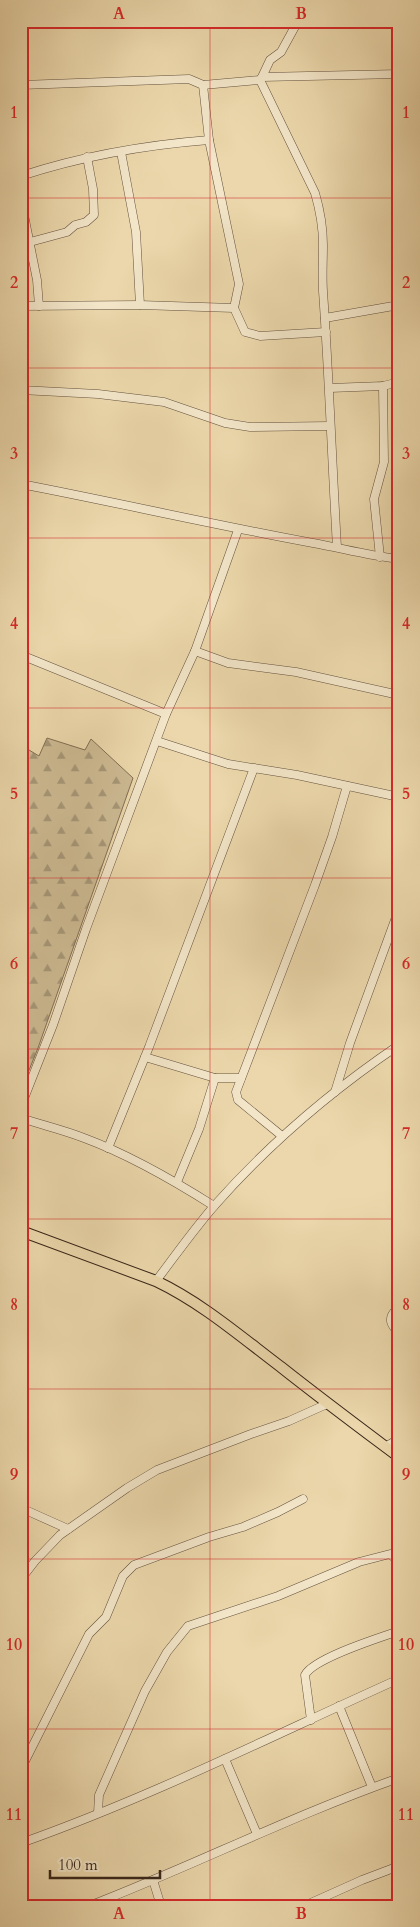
<svg xmlns="http://www.w3.org/2000/svg" width="420" height="1927" font-family="Cardo,serif">
  <defs>
    <pattern id="forest-firs" width="22" height="20" patternUnits="userSpaceOnUse" patternTransform="scale(1.25)"><rect width="22" height="20" fill="#ccb992"/><path d="M5 1l3.5 6h-7zM16 11l3.5 6h-7z" fill="#a69676"/></pattern>
  </defs>
  <rect width="100%" height="100%" fill="#ebd7ab"/>
  <filter id="stains"><feTurbulence type="fractalNoise" baseFrequency=".004" numOctaves="4"/><feColorMatrix values="0 0 0 0 .2 0 0 0 0 .09 0 0 0 0 .02 0 0 0 .5 -.17"/></filter>
  <radialGradient id="worn" r=".72"><stop offset=".6" stop-color="#630" stop-opacity="0"/><stop offset="1" stop-color="#630" stop-opacity=".3"/></radialGradient>
  <polygon fill="url(#forest-firs)" stroke="#826e55" points="26,715 24,747 39,756 47,738 85,750 91,739 133,778 38,1048 21,1090 21,718"/>
  <g fill="none" stroke-linecap="round" stroke-linejoin="round">
    <defs>
      <g id="minor">
        <polyline points="262,77 270,60 281,52 298,21"/>
        <path d="M260,80L315,193C320,210 323,227 323,245C323,261 322,276 323,291C329,376 332,462 337,547"/>
        <polyline points="21,85 189,79 203,85 260,80 262,77 399,74"/>
        <polyline points="203,85 209,140 239,284 234,308 245,332 260,336 326,332"/>
        <polyline points="121,152 136,232 140,305"/>
        <path d="M21,176C82,156 145,145 209,140"/>
        <polyline points="21,200 37,280 39,306"/>
        <polyline points="30,242 67,232 75,225 86,222 94,215 93,189 87,157"/>
        <polyline points="21,306 140,305 234,308"/>
        <polyline points="325,318 399,305"/>
        <polyline points="330,388 383,386 399,382"/>
        <polyline points="21,390 98,394 164,402 225,423 250,427 330,426"/>
        <path d="M21,484C119,503 215,525 313,543C341,548 370,556 399,559"/>
        <polyline points="380,557 374,499 384,462 383,386"/>
        <polyline points="195,651 228,663 296,672 399,695"/>
        <polyline points="21,655 166,714"/>
        <polyline points="157,741 228,764 297,775 399,797"/>
        <polyline points="145,1057 215,1078 241,1078"/>
        <polyline points="335,1092 350,1043 399,909"/>
        <polyline points="21,1106 53,1025 86,929 166,714 195,651 238,530"/>
        <path d="M21,1118C42,1125 64,1130 84,1138C130,1155 173,1180 214,1206"/>
        <polyline points="282,1136 238,1100 236,1092 315,885 332,837 347,786"/>
        <polyline points="108,1148 149,1047 254,768"/>
        <polyline points="177,1182 199,1129 215,1078"/>
        <path d="M156,1281C175,1256 194,1229 215,1205C269,1144 331,1091 399,1045"/>
        <path d="M399,1310L394,1312C387,1321 393,1326 399,1334"/>
        <polyline points="385,1447 399,1439"/>
        <polyline points="21,1508 68,1529"/>
        <polyline points="21,1579 35,1561 60,1535 127,1488 157,1470 251,1434 289,1421 327,1404"/>
        <polyline points="339,1706 372,1787"/>
        <path d="M311,1720L305,1675C314,1658 379,1638 399,1631"/>
        <polyline points="225,1759 257,1834"/>
        <polyline points="21,1769 89,1634 106,1617 123,1576 134,1565 209,1537 243,1527 278,1512 303,1499"/>
        <polyline points="98,1813 99,1795 145,1691 167,1652 188,1626 278,1596 359,1562 390,1554 399,1562"/>
        <path d="M21,1843C151,1797 274,1735 399,1679"/>
        <polyline points="153,1880 161,1906"/>
        <path d="M89,1906C193,1866 293,1815 399,1778"/>
        <polyline points="304,1906 362,1880 399,1866"/>
      </g>
      <path id="major" d="M21,1231L156,1281C202,1303 240,1336 281,1367C320,1398 359,1427 399,1457"/>
    </defs>
    <use href="#minor" stroke="#64513d" stroke-width="9"/>
    <use href="#major" stroke="#372418" stroke-width="12"/>
    <use href="#minor" stroke="#f2e5c8" stroke-width="8"/>
    <use href="#major" stroke="#ebd7ab" stroke-width="10"/>
  </g>
  <path fill="none" stroke="#d62828" stroke-width="1" stroke-opacity="0.55" d="M210,21V1906M21,198H399M21,368H399M21,538H399M21,708H399M21,878H399M21,1049H399M21,1219H399M21,1389H399M21,1559H399M21,1729H399"/>
  <rect width="420" height="1927" fill="none" stroke="#ebd7ab" stroke-width="55"/>
  <path d="M50 1870v8h110v-8" fill="none" stroke="#372418" stroke-width="2.5"/>
  <text x="58" y="1870" font-size="15" fill="#372418" stroke="#f2e5c8" stroke-width="4" paint-order="stroke">100 m</text>
  <rect x="28" y="28" width="364" height="1872" fill="none" stroke="#d62828" stroke-width="2"/>
  <g font-size="16" text-anchor="middle" font-weight="bold" fill="#d62828">
    <text x="119" y="19">A</text>
    <text x="301" y="19">B</text>
    <text x="14" y="118">1</text>
    <text x="406" y="118">1</text>
    <text x="14" y="288">2</text>
    <text x="406" y="288">2</text>
    <text x="14" y="459">3</text>
    <text x="406" y="459">3</text>
    <text x="14" y="629">4</text>
    <text x="406" y="629">4</text>
    <text x="14" y="799">5</text>
    <text x="406" y="799">5</text>
    <text x="14" y="969">6</text>
    <text x="406" y="969">6</text>
    <text x="14" y="1139">7</text>
    <text x="406" y="1139">7</text>
    <text x="14" y="1310">8</text>
    <text x="406" y="1310">8</text>
    <text x="14" y="1480">9</text>
    <text x="406" y="1480">9</text>
    <text x="14" y="1650">10</text>
    <text x="406" y="1650">10</text>
    <text x="14" y="1820">11</text>
    <text x="406" y="1820">11</text>
    <text x="119" y="1919">A</text>
    <text x="301" y="1919">B</text>
  </g>
  <rect width="100%" height="100%" filter="url(#stains)"/>
  <rect width="100%" height="100%" fill="url(#worn)"/>
</svg>
